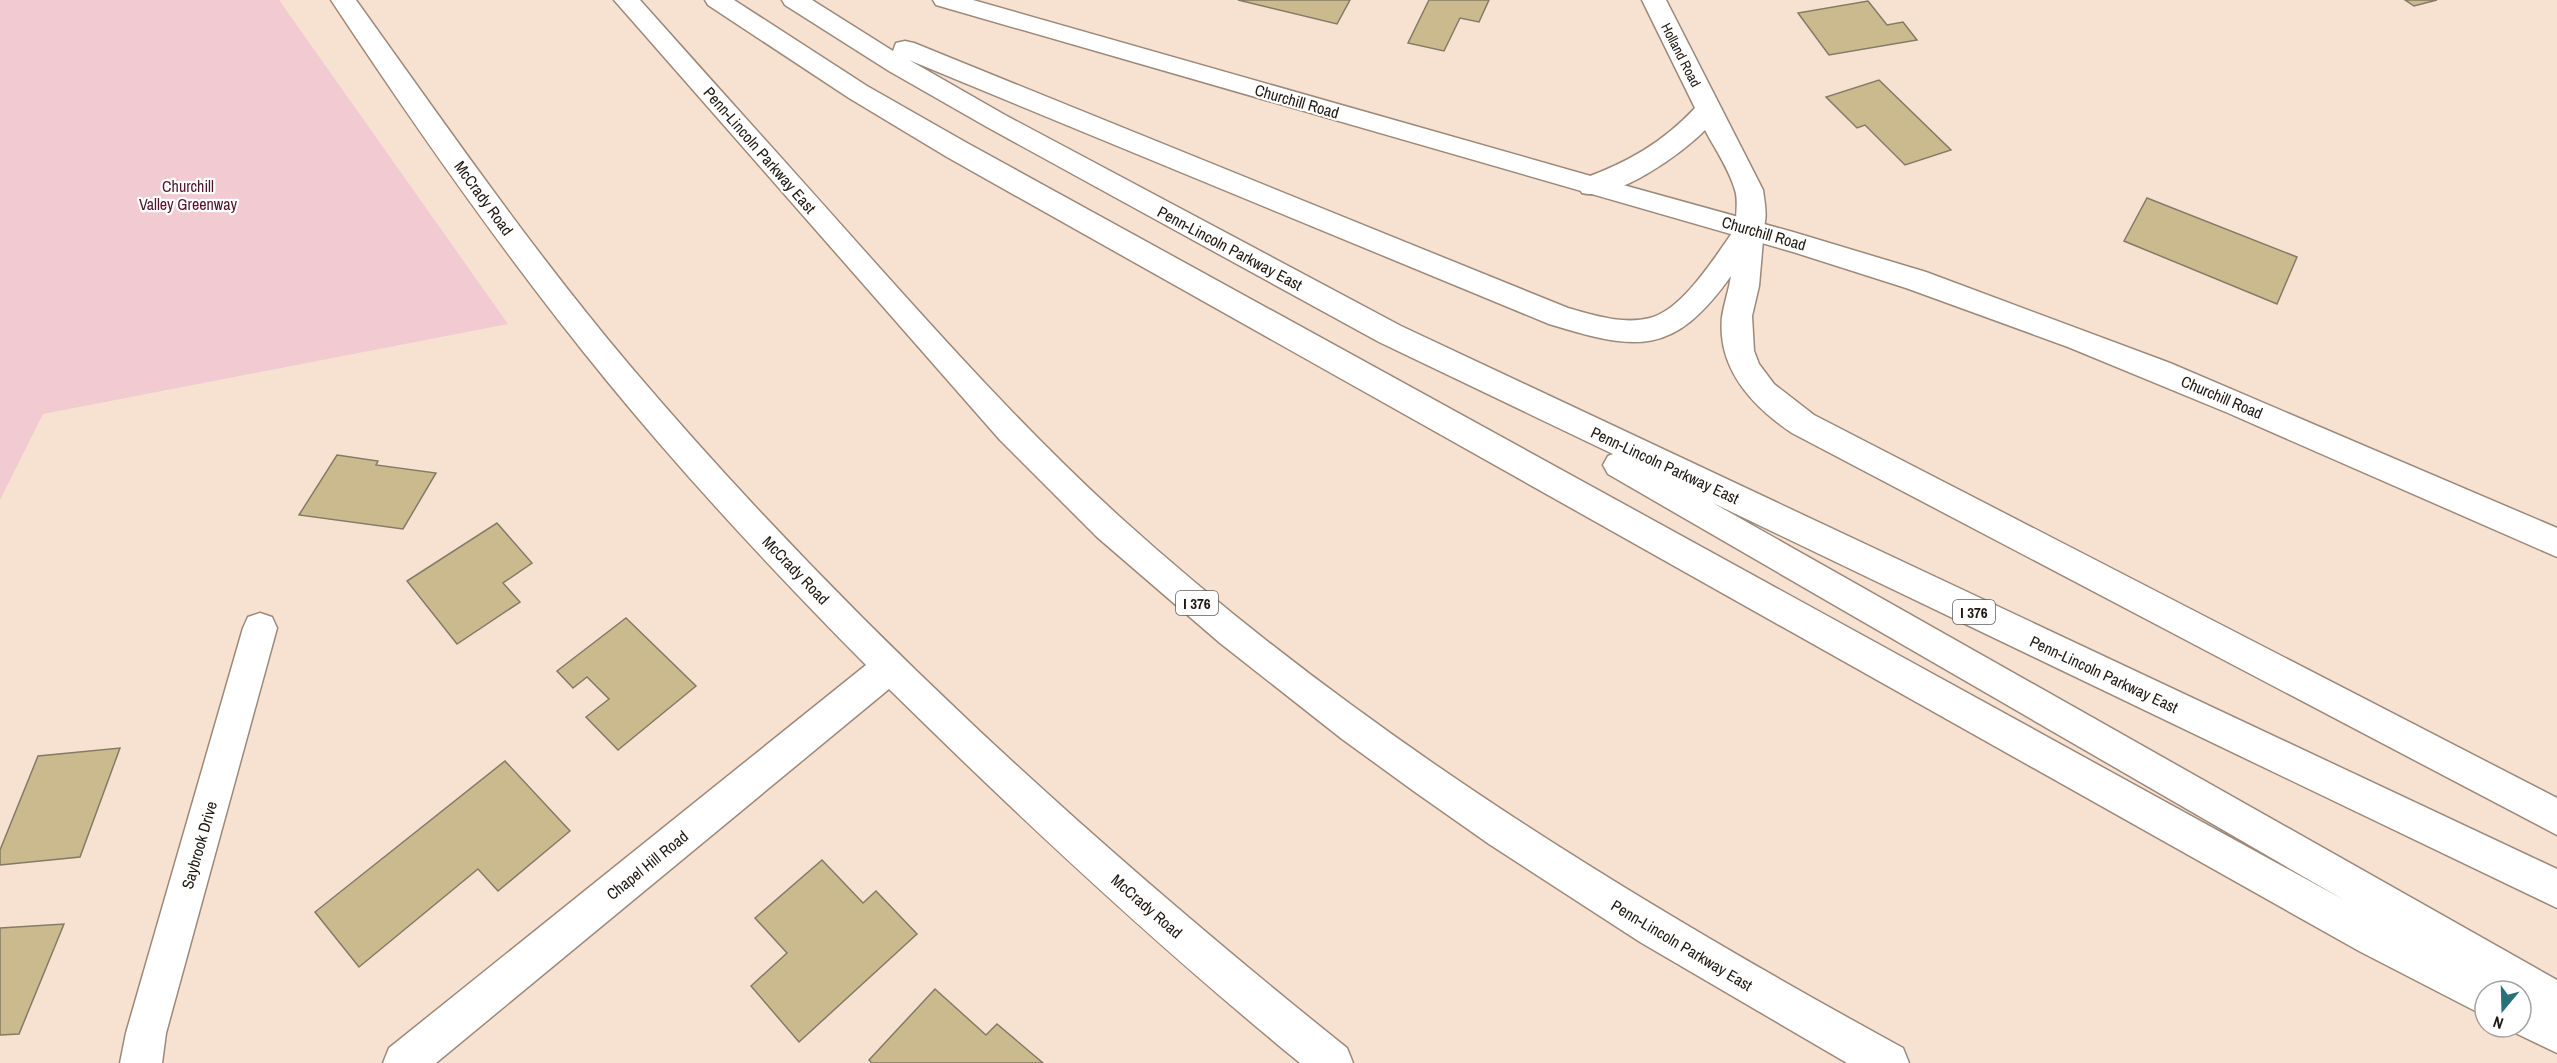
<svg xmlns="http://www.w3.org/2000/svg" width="2557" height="1063" font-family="'Archivo Narrow',sans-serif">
  <rect width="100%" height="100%" fill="#f7e2d1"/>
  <polygon fill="#f1cad2" points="0,0 279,0 508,324 43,414 0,500"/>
  <g fill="#cbba8e" stroke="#837b66" stroke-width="1.5">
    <polygon points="1238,0 1350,0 1337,24"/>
    <polygon points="1429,0 1489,0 1479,22 1460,18 1444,51 1408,43"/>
    <polygon points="2405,0 2437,0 2414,6"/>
    <polygon points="1868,1 1887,25 1903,22 1917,40 1829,55 1798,13"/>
    <polygon points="1879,80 1951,150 1905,165 1865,125 1857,128 1826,97"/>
    <polygon points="2147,198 2297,257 2277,304 2124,241"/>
    <polygon points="337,455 378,461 376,465 436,473 403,529 299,515"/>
    <polygon points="497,523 532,563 503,583 520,602 457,644 407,581"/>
    <polygon points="626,618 696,686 618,750 586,717 609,699 587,677 573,688 557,671"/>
    <polygon points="120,748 80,857 0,865 0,850 38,756"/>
    <polygon points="505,761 570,831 498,891 478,869 359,967 315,912"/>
    <polygon points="822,860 863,903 876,891 917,934 799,1042 751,986 787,953 755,918"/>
    <polygon points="64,924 19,1034 0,1035 0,928"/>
    <polygon points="935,989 986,1035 997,1024 1043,1063 872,1063 869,1060"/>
  </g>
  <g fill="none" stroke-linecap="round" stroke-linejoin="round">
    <defs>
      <g id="street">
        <path d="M331,0H356C445,124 532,250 631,367C844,618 1090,842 1347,1048L1353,1063H1300C1156,945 1021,819 889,689L436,1063H383L389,1048L866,665C776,574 688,480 607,381C508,260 417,130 331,0Z"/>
        <path d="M1642,0H1666L1763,190C1765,206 1769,221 1760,236L1750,239L1740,236C1732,223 1740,205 1735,190C1729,169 1715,149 1705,130C1683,153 1615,202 1582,193L1578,186L1582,179C1627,163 1662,143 1695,108Z"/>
        <polygon points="260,613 272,617 277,628 166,1033 162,1063 120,1063 126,1033 243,628 248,617"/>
      </g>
      <polygon id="secondary" points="933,0 973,0 1587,175 1793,232 1926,272 2170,363 2557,528 2557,557 2228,413 2068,347 1906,288 1793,252 936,5"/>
      <g id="highway">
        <path d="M614,0H640C719,89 799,177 878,266C956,353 1034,439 1120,517C1355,730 1627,897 1903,1048L1909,1063H1847L1640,942L1489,844L1415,792L1342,739L1220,643L1097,537L1000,440Z"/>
        <path d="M705,0H734L867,86L967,143L2344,900L1608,474L1603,465L1608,456L1613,454L1379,342L987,127L889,71L785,5L782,0H812L893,51L896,43L905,41L914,43L1568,308C1593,315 1623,325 1650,318C1685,309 1719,250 1740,222L1750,219L1760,222L1764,229L1759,286L1752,316L1754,351L1759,364L1774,384L1814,415L2557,798V835L1792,433C1752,406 1717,369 1722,317C1724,303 1729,290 1731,276C1673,357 1637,351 1549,324L909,60L1005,115L1401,326L2557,869V908L1713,503L2557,980V1053L2507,1029L2506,1027H2521V991H2485V1016L2359,951L947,157L849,98L708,5Z"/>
      </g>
    </defs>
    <use href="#street" stroke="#9d897a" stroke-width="3"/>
    <use href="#secondary" stroke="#9d897a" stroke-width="3"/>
    <use href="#highway" stroke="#9d897a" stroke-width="3"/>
    <use href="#street" fill="#fff" fill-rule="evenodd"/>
    <use href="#secondary" fill="#fff" fill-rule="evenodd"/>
    <use href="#highway" fill="#fff" fill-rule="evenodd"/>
  </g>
  <g text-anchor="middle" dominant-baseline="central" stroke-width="4.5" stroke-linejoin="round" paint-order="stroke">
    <g font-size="14" fill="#1f1812" stroke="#fff">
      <text transform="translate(1681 55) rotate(63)">Holland Road</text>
    </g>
    <g fill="#fff" stroke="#625d59" stroke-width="1.5">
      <rect x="1176" y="591" width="42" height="24" rx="4.5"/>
      <rect x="1953" y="600" width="42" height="24" rx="4.5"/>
    </g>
    <g font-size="15" font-weight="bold" fill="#1f1812">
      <text x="1197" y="603">I 376</text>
      <text x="1974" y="612">I 376</text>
    </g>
    <g font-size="16" fill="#1f1812" stroke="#fff">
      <text transform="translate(1297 101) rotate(16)">Churchill Road</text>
      <text transform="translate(760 150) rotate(49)">Penn-Lincoln Parkway East</text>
      <text transform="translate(484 198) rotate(54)">McCrady Road</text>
      <text transform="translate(1764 233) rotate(16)">Churchill Road</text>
      <text transform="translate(1230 248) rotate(28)">Penn-Lincoln Parkway East</text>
      <text transform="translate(2222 397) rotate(23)">Churchill Road</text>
      <text transform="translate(1665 465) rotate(25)">Penn-Lincoln Parkway East</text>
      <text transform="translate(796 570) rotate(46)">McCrady Road</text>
      <text transform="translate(2104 674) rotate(25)">Penn-Lincoln Parkway East</text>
      <text transform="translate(199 845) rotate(-74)">Saybrook Drive</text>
      <text transform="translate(647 865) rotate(-39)">Chapel Hill Road</text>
      <text transform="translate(1147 906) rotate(41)">McCrady Road</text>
      <text transform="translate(1682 945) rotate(31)">Penn-Lincoln Parkway East</text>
    </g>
    <g font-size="16" fill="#4f1227" stroke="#fff">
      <text x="188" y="186">Churchill<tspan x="188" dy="18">Valley Greenway</tspan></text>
    </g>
  </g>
  <g transform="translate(2503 1009) rotate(199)"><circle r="28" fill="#ffffff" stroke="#a5a3a0" stroke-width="1.5"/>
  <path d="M0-4.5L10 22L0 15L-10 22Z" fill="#277179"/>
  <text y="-9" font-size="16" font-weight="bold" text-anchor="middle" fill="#1f1812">N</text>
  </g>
</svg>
